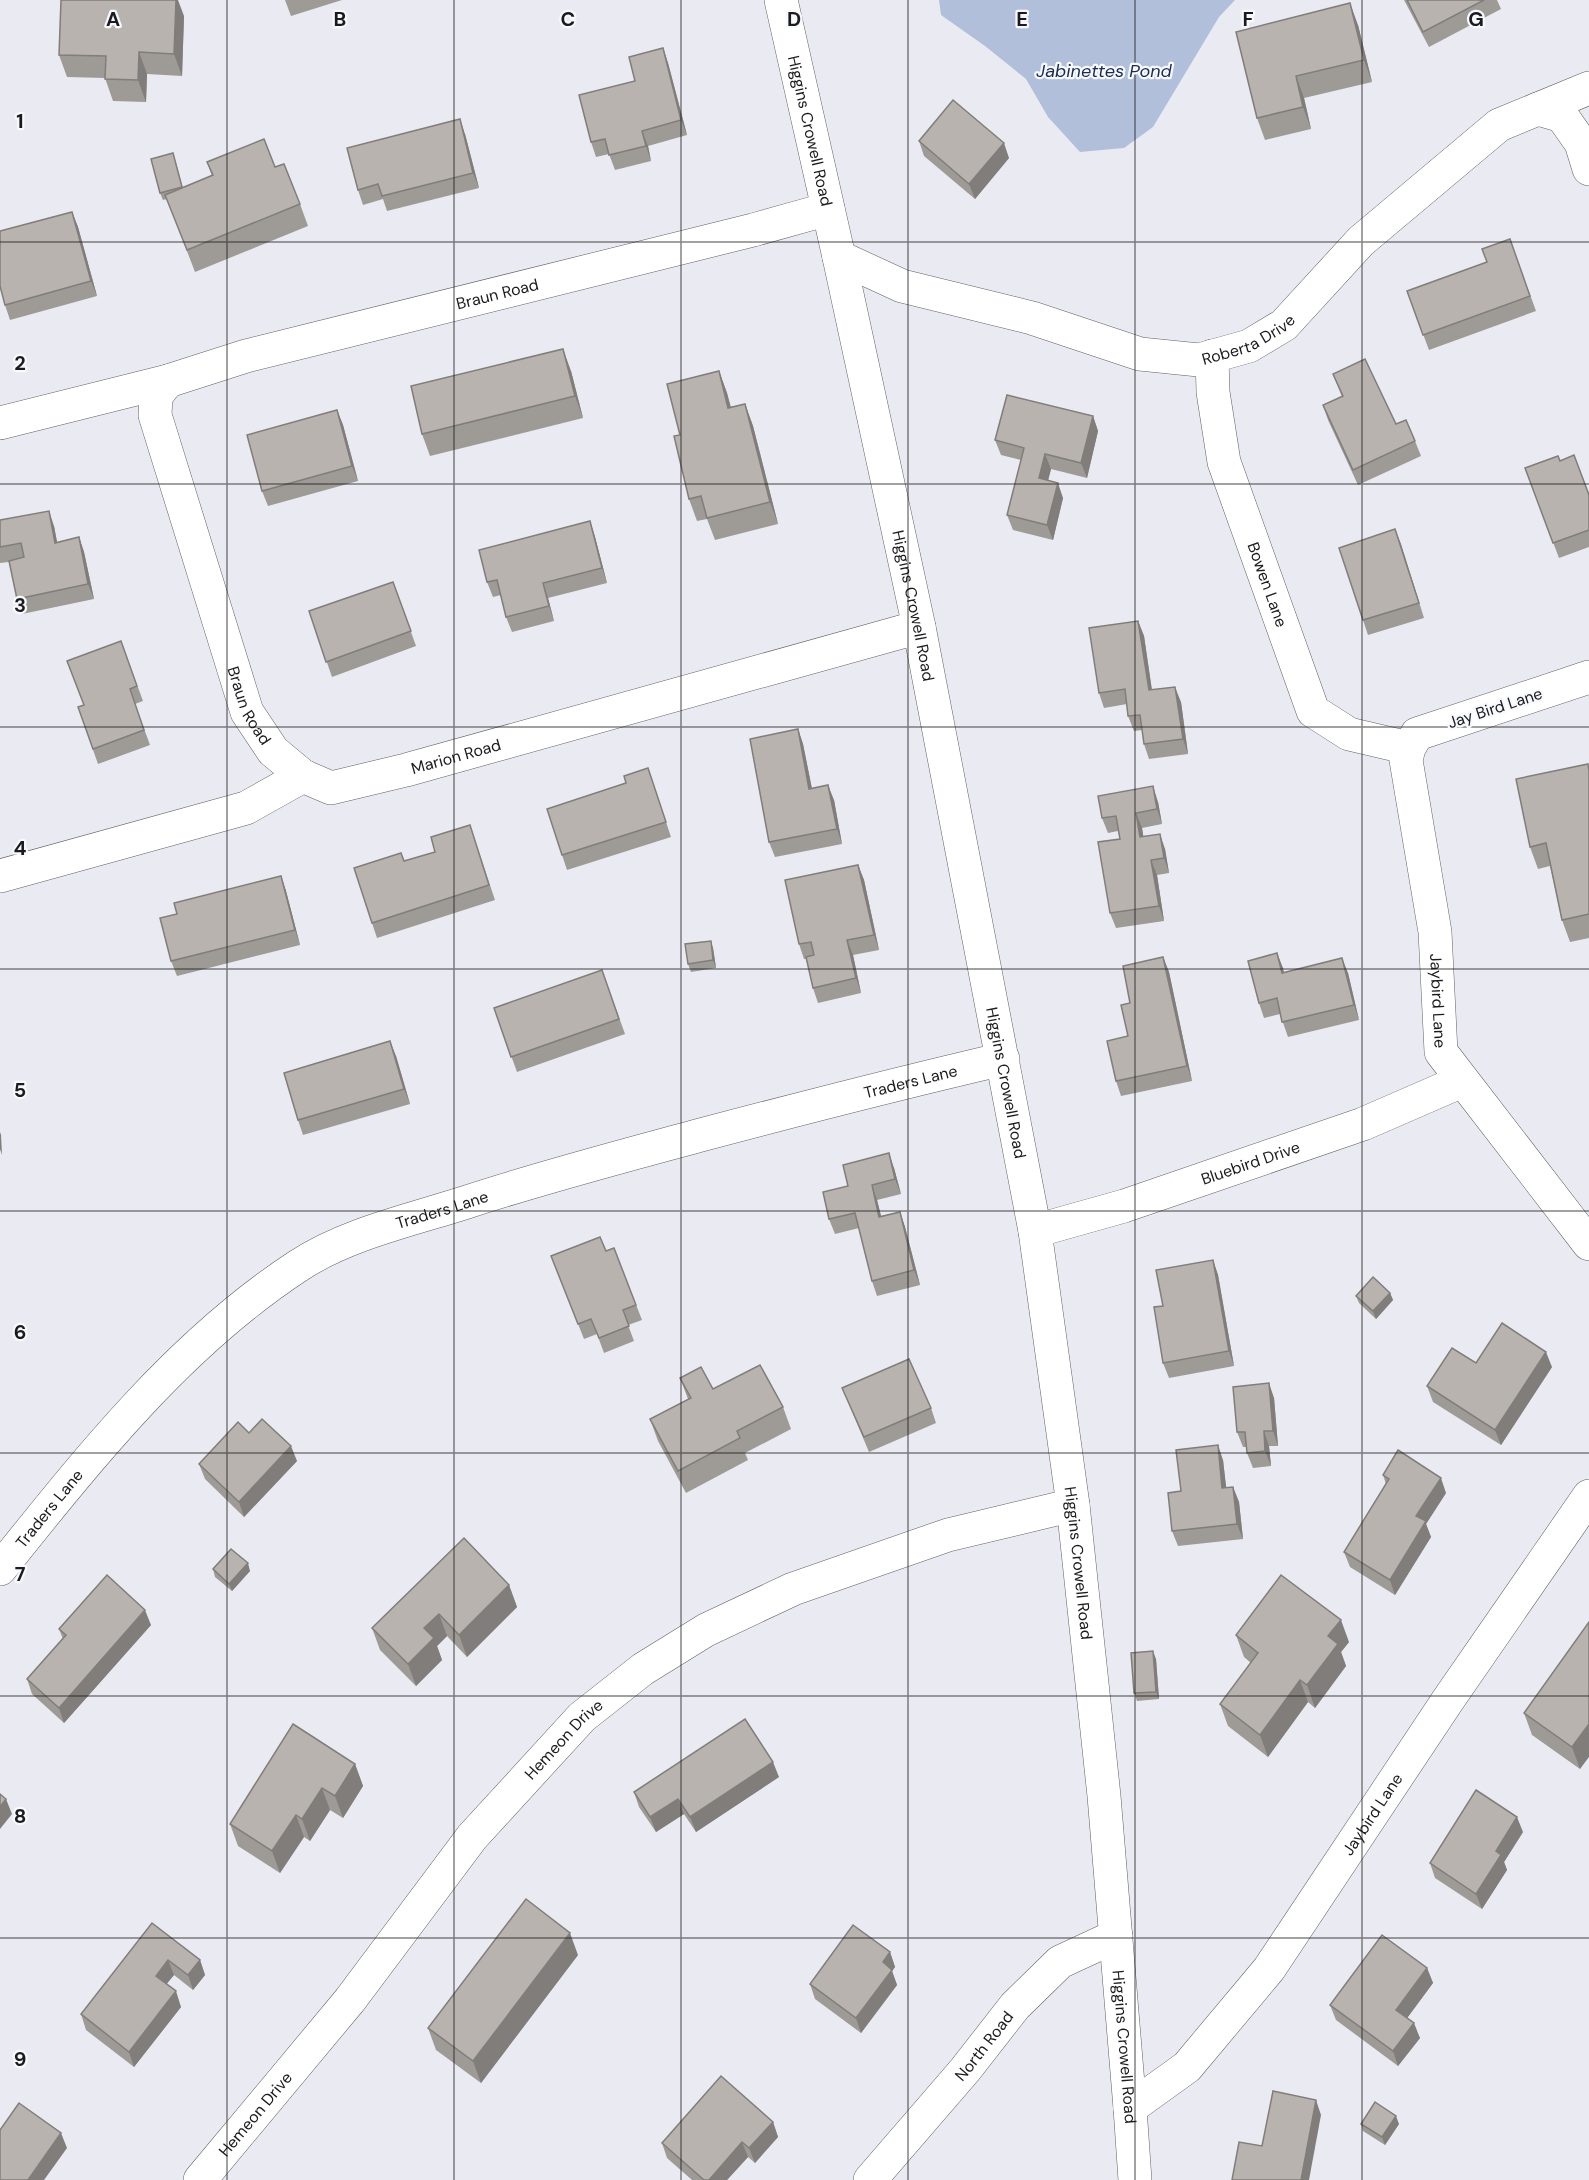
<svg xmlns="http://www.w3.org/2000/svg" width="1589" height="2180" font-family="'DM Sans',sans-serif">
  <rect width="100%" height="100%" fill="#eaebf2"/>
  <polygon fill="#b1bfdb" points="939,0 1235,0 1219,17 1153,127 1124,148 1080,152 1048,117 1026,79 985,46 941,15"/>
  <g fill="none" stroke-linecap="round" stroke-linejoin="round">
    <defs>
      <g id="minor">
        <polyline points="1538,109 1562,116 1581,143 1589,169"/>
        <path id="s1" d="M839,257L902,286L1032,318L1140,354L1199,360L1249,346L1284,325L1361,241L1499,125L1589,88"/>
        <path id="s2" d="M1212,356L1213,392L1224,462L1313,711L1349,734L1409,748"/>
        <path id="s3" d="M168,381L156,396L155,415L247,712L273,751L303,776"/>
        <path id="s4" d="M0,423L168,381L246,356L753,230L828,209"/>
        <path id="s5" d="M1589,677L1417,734L1409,748L1406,760L1435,932L1441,1052L1589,1244"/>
        <path id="s6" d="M0,876L246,808L303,776L331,788L406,770L919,627"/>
        <path id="s7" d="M1035,1231L1124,1206L1363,1124L1462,1081"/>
        <path id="s8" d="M0,1569C88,1459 179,1344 298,1266C346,1234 411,1220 467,1202C543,1177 620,1157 697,1136C799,1109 900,1083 1003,1059"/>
        <path id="s9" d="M1130,2108L1187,2067L1269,1969L1448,1700L1589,1496"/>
        <path id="s10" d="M200,2180L350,2000L472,1837L582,1717L643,1669L706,1630L793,1589L948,1535L1073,1505"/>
        <path id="s11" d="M870,2180L965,2070L1015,2006L1060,1962L1116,1936"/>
      </g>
      <g id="secondary">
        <path id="s12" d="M781,0L839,257L919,627L1035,1231L1073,1505L1104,1796L1130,2108L1135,2180"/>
      </g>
    </defs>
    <use href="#minor" stroke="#606167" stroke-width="34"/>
    <use href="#secondary" stroke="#606167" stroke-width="34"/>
    <use href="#minor" stroke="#fff" stroke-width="33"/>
    <use href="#secondary" stroke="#fff" stroke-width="33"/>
  </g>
  <g fill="#9e9a96">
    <polygon points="285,0 342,0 291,16"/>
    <polygon points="1404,0 1497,0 1501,9 1429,47"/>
    <polygon points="184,16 182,76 147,74 146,102 113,101 105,78 67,77 59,55"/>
    <polygon points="1358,25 1372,82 1304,98 1311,129 1265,140 1257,118 1236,32"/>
    <polygon points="663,48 668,63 687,135 648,146 651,161 615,170 609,154 596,157 591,142 635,81"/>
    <polygon points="465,134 479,188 387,211 383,199 363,205 358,190"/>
    <polygon points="919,141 1009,158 975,199 924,156"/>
    <polygon points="173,153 183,188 212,176 207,162 275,167 300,204 308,226 195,272 167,199 163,200 160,193"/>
    <polygon points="72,212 78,227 97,296 10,320 5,305"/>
    <polygon points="1510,239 1536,311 1429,350 1407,291 1487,262"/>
    <polygon points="571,371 583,418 430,456 422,434"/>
    <polygon points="719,371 727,393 731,407 745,404 753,426 778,524 715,540 707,519 697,521 689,499 680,435"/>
    <polygon points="1333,374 1415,441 1421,456 1358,485 1328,420 1323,405 1342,397"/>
    <polygon points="337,410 343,425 358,481 268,506 262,491"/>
    <polygon points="1093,416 1098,431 1087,478 1051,469 1048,480 1063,498 1053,540 1013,530 1007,515 1021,460 1001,455 995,440"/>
    <polygon points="1560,461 1589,495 1589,547 1559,558 1525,468"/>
    <polygon points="0,520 54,526 57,542 79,537 84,552 94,599 22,614 17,599 9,562 0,563"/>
    <polygon points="590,521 595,537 607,583 548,598 554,621 512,632 506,617 501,595 493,597 487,582"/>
    <polygon points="1395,529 1424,618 1368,635 1363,620"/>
    <polygon points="393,582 416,646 332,677 309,611"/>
    <polygon points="1138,621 1144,636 1152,690 1181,702 1188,754 1149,759 1144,744 1142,730 1134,731 1128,716 1127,704 1104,708 1099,693"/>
    <polygon points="121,641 143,701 135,704 150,745 98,764 78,707 84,705"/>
    <polygon points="798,729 803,744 812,789 834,800 842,844 775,857 769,842"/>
    <polygon points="648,768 671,837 567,870 562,855 626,783"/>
    <polygon points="1589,768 1589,938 1570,942 1562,920 1550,866 1538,869 1530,847"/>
    <polygon points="1158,802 1162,824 1142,828 1143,836 1165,849 1169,873 1157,875 1164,921 1116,928 1110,913 1120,839 1118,831 1108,833 1102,818"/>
    <polygon points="470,825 495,900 377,938 372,923 405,861 435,852"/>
    <polygon points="858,865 864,880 879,950 853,955 861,993 818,1003 813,988 806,959 804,959 799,944"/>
    <polygon points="281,876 286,891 300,945 177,976 171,961 177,914"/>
    <polygon points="713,948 716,968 691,972 688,964"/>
    <polygon points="1277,953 1284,973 1348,973 1359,1020 1288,1037 1280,1014 1264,1018 1259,1003"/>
    <polygon points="1163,957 1169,972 1192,1081 1121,1096 1116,1081 1128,1036 1130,1003"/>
    <polygon points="602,970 625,1034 517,1072 494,1008"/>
    <polygon points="396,1056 410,1104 303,1135 298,1120"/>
    <polygon points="894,1168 901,1194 877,1200 881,1216 900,1212 905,1227 920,1285 877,1296 872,1281 859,1228 835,1234 829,1219 848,1186"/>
    <polygon points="614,1248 642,1320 628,1325 634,1341 604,1353 597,1334 584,1339 557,1271"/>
    <polygon points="1213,1260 1218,1275 1234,1366 1169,1378 1163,1363 1163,1306"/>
    <polygon points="1390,1293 1393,1300 1376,1319 1359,1303 1356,1296"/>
    <polygon points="1476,1363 1552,1367 1501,1445 1433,1402 1427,1386"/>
    <polygon points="680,1378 713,1389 783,1407 791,1429 745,1453 748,1460 686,1493 658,1441 650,1419 688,1399"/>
    <polygon points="842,1388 931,1408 936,1423 869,1452"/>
    <polygon points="1274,1398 1278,1446 1269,1446 1271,1466 1253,1468 1247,1453 1247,1447 1243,1447 1237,1432"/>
    <polygon points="249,1433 297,1461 244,1517 205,1479 199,1464"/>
    <polygon points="1223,1460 1226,1487 1233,1487 1239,1502 1243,1539 1178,1546 1172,1531 1181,1491"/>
    <polygon points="1383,1475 1446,1493 1426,1524 1431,1537 1395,1595 1350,1567 1344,1552 1386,1484"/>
    <polygon points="213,1569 250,1571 232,1591 215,1577"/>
    <polygon points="509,1585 517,1607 467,1657 447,1636 437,1646 442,1660 416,1686 380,1650 372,1628"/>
    <polygon points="1589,1622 1580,1769 1532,1735 1524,1713"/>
    <polygon points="151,1625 64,1723 32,1694 27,1679 63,1639 59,1629"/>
    <polygon points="1236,1635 1349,1642 1341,1652 1346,1666 1315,1708 1308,1702 1268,1757 1228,1726 1220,1704 1251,1663 1244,1657"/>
    <polygon points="1156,1659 1159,1699 1137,1701 1134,1693"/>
    <polygon points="355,1764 363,1786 343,1818 330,1810 310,1841 304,1837 280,1873 238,1846 230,1824"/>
    <polygon points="779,1777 696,1832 684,1814 656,1832 639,1807 634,1792"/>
    <polygon points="1523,1832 1504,1862 1507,1870 1482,1909 1435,1878 1430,1863"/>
    <polygon points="152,1923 200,1960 205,1975 193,1990 174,1975 166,1984 181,2007 134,2067 86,2030 81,2014"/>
    <polygon points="890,1952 895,1967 892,1971 897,1985 861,2033 815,1999 810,1984"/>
    <polygon points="578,1955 481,2083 436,2050 428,2028"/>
    <polygon points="1427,1968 1433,1983 1407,2018 1420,2038 1398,2066 1336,2020 1330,2005"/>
    <polygon points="773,2122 778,2137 755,2163 748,2157 727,2180 692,2180 667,2158 662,2143"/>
    <polygon points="1361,2124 1399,2124 1385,2145 1363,2131"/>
  </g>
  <g fill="#817d7a">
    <polygon points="176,0 178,0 184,16 182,76 174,54"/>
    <polygon points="1350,3 1358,25 1372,82 1364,60"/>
    <polygon points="663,48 668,63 687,135 681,120"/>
    <polygon points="139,52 147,74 146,102 138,80"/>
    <polygon points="1296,76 1304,98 1311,129 1303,107"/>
    <polygon points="460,119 465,134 479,188 473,173"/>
    <polygon points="642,131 648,146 651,161 646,146"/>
    <polygon points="1004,143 1009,158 975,199 969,184"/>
    <polygon points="72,212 78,227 97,296 91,281"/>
    <polygon points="563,349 571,371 583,418 575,396"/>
    <polygon points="719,371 727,393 736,430 728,408"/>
    <polygon points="745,404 753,426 778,524 770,502"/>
    <polygon points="337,410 343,425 358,481 352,466"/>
    <polygon points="1093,416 1098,431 1087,478 1081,463"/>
    <polygon points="1045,454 1051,469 1045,493 1039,478"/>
    <polygon points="1058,483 1063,498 1053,540 1047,525"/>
    <polygon points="49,511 54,526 60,558 55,543"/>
    <polygon points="590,521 595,537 607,583 602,568"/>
    <polygon points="1395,529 1401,544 1424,618 1419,603"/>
    <polygon points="79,537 84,552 94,599 88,584"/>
    <polygon points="543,583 548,598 554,621 549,606"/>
    <polygon points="1138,621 1144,636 1154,705 1149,690"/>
    <polygon points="1175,687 1181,702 1188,754 1183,739"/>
    <polygon points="798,729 803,744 815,804 809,789"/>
    <polygon points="828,785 834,800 842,844 837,829"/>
    <polygon points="1153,786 1158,802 1162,824 1157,809"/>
    <polygon points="1136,813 1142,828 1146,852 1140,837"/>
    <polygon points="1160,834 1165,849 1169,873 1164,858"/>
    <polygon points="1151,860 1157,875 1164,921 1159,906"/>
    <polygon points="858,865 864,880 879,950 874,935"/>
    <polygon points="281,876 286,891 300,945 295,930"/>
    <polygon points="847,940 853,955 861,993 856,978"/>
    <polygon points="711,941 713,948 716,968 713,960"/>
    <polygon points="1277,953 1283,968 1288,988 1282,973"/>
    <polygon points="1163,957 1169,972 1192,1081 1187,1066"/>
    <polygon points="1342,958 1348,973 1359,1020 1354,1005"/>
    <polygon points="390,1041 396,1056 410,1104 404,1089"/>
    <polygon points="0,1132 1,1135 2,1155 0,1149"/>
    <polygon points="889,1153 894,1168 901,1194 895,1179"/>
    <polygon points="872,1185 877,1200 885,1232 879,1217"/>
    <polygon points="900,1212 905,1227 920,1285 914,1270"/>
    <polygon points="1213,1260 1218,1275 1234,1366 1229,1351"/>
    <polygon points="1390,1293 1393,1300 1376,1319 1373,1311"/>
    <polygon points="1546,1352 1552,1367 1501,1445 1495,1430"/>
    <polygon points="1269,1383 1274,1398 1278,1446 1273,1431"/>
    <polygon points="1264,1431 1269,1446 1271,1466 1265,1451"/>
    <polygon points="1218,1445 1223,1460 1228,1503 1222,1488"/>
    <polygon points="291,1446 297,1461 244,1517 239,1502"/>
    <polygon points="1441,1478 1446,1493 1426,1524 1431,1537 1395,1595 1390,1580 1416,1516"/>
    <polygon points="1233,1487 1239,1502 1243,1539 1237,1524"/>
    <polygon points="248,1563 250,1571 232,1591 229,1584"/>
    <polygon points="509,1585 517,1607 467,1657 459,1635"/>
    <polygon points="145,1610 151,1625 64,1723 59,1708"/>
    <polygon points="439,1614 447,1636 437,1646 442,1660 416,1686 408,1664 424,1628"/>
    <polygon points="1341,1620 1349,1642 1341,1652 1346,1666 1315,1708 1307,1685 1328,1636"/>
    <polygon points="1153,1651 1156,1659 1159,1699 1156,1692"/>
    <polygon points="1300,1680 1308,1702 1268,1757 1260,1735"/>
    <polygon points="1589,1724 1589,1757 1580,1769 1572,1747"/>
    <polygon points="773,1762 779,1777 696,1832 690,1817"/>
    <polygon points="355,1764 363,1786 343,1818 335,1796"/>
    <polygon points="322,1788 330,1810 310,1841 302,1819"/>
    <polygon points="6,1799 12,1814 0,1829 0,1807"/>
    <polygon points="678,1799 684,1814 656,1832 650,1817"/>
    <polygon points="296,1815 304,1837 280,1873 272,1851"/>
    <polygon points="1517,1817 1523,1832 1504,1862 1507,1870 1482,1909 1476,1894 1496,1851"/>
    <polygon points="570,1933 578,1955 481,2083 473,2061"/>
    <polygon points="890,1952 895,1967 892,1971 897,1985 861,2033 856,2018 883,1962"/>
    <polygon points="168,1960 174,1975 161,1991 156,1976"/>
    <polygon points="200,1960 205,1975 193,1990 188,1975"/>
    <polygon points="1427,1968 1433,1983 1402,2025 1396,2010"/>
    <polygon points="176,1991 181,2007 134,2067 129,2052"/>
    <polygon points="1414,2023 1420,2038 1398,2066 1393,2051"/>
    <polygon points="1316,2100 1321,2115 1309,2180 1301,2180"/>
    <polygon points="1396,2116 1399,2124 1385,2145 1382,2137"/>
    <polygon points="773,2122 778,2137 755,2163 749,2148"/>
    <polygon points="61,2133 67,2148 44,2180 28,2180"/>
    <polygon points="742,2142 748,2157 727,2180 709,2180"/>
  </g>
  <g fill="#b8b3ae" stroke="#817d7a" stroke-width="1.5">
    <polygon points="61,0 176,0 174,54 139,52 138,80 105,79 106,56 59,55"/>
    <polygon points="1407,0 1484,0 1423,32"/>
    <polygon points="1350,3 1364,60 1296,76 1303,107 1257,118 1236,32"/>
    <polygon points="663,48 681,120 642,131 646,146 609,155 605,139 591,142 579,95 635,81 629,57"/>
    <polygon points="953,100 1004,143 969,184 919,141"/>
    <polygon points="460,119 473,173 382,196 378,184 358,190 347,148"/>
    <polygon points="264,139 275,167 284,164 300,204 187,250 165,195 213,175 207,162"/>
    <polygon points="173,153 182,187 160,193 151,159"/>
    <polygon points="72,212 91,281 5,305 0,286 0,231"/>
    <polygon points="1510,239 1530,296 1423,335 1407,291 1487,262 1482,249"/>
    <polygon points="563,349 575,396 422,434 411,386"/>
    <polygon points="1365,359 1396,424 1406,420 1415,441 1353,470 1323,405 1343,396 1333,374"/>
    <polygon points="719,371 728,408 745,404 770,502 707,518 701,496 689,499 674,436 680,435 667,384"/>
    <polygon points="1007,395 1093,416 1081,463 1045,454 1039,478 1058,483 1047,525 1007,515 1024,448 995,440"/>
    <polygon points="337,410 352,466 262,491 247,435"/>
    <polygon points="1574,455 1589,495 1589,530 1553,543 1525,468 1558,456 1560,461"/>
    <polygon points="49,511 55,543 79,537 88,584 17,599 9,561 24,557 21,543 0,547 0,520"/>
    <polygon points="590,521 602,568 543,583 549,606 506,617 497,580 487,582 479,550"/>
    <polygon points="1395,529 1419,603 1363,620 1339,548"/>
    <polygon points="393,582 411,631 326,662 309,611"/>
    <polygon points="1138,621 1149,690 1175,687 1183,739 1144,744 1140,715 1128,716 1125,689 1099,693 1089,628"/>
    <polygon points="121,641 137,686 130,689 144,730 93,749 78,707 84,705 67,661"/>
    <polygon points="798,729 809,789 828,785 837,829 769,842 750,739"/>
    <polygon points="1588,764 1589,771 1589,914 1562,920 1546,843 1530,847 1516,779"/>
    <polygon points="648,768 666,822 562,855 547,809 626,783 624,776"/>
    <polygon points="1153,786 1157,809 1136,813 1140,837 1160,834 1164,858 1151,860 1159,906 1110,913 1098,842 1120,839 1116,816 1102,818 1098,796"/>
    <polygon points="470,825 489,885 372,923 354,868 401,853 404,861 435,852 431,837"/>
    <polygon points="858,865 874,935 847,940 856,978 813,988 806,957 814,955 811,942 799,944 785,880"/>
    <polygon points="281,876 295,930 171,961 160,918 177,914 174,903"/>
    <polygon points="711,941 713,960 688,964 685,944"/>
    <polygon points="1277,953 1282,973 1342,958 1354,1005 1282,1022 1277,998 1259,1003 1248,961"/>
    <polygon points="1163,957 1187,1066 1116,1081 1107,1041 1128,1036 1121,1005 1130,1003 1123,966"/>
    <polygon points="602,970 619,1019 511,1057 494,1008"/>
    <polygon points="390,1041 404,1089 298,1120 284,1073"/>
    <polygon points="889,1153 895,1179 872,1185 879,1217 900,1212 914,1270 872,1281 855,1213 829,1219 823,1192 848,1186 843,1165"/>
    <polygon points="600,1237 606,1251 614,1248 636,1305 623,1310 629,1326 599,1338 591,1319 578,1324 551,1256"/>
    <polygon points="1213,1260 1229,1351 1163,1363 1154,1307 1163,1306 1156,1270"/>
    <polygon points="1373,1277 1390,1293 1373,1311 1356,1296"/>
    <polygon points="1502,1323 1546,1352 1495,1430 1427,1386 1452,1348 1476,1363"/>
    <polygon points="909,1359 931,1408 864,1437 842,1388"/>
    <polygon points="760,1365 783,1407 737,1431 740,1438 678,1471 650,1419 691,1398 680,1378 701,1367 713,1389"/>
    <polygon points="1269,1383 1273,1431 1264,1431 1265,1451 1247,1453 1245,1432 1237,1432 1233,1387"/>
    <polygon points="262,1419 291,1446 239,1502 199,1464 238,1422 249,1433"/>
    <polygon points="1218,1445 1222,1488 1233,1487 1237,1524 1172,1531 1168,1493 1181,1491 1176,1450"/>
    <polygon points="1398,1450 1441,1478 1416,1516 1426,1521 1390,1580 1344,1552 1389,1479 1383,1475"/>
    <polygon points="464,1538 509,1585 459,1635 439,1614 424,1628 434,1638 408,1664 372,1628"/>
    <polygon points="231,1549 248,1563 229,1584 213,1569"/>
    <polygon points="107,1575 145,1610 59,1708 27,1679 66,1635 59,1629"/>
    <polygon points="1281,1575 1341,1620 1328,1636 1338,1644 1307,1685 1300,1680 1260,1735 1220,1704 1258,1653 1236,1635"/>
    <polygon points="1589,1622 1589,1724 1572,1747 1524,1713"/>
    <polygon points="1153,1651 1156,1692 1134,1693 1131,1653"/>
    <polygon points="745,1719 773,1762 690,1817 678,1799 650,1817 634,1792"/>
    <polygon points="293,1724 355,1764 335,1796 322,1788 302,1819 296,1815 272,1851 230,1824"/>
    <polygon points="1476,1790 1517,1817 1496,1851 1501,1855 1476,1894 1430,1863"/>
    <polygon points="0,1794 6,1799 0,1807"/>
    <polygon points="526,1899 570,1933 473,2061 428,2028"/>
    <polygon points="152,1923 200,1960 188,1975 168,1960 156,1976 176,1991 129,2052 81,2014"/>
    <polygon points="853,1925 890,1952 883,1962 892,1970 856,2018 810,1984"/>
    <polygon points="1382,1935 1427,1968 1396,2010 1414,2023 1393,2051 1330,2005"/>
    <polygon points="721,2076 773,2122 749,2148 742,2142 709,2180 704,2180 662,2143"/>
    <polygon points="1273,2091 1316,2100 1301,2180 1232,2180 1239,2142 1262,2146"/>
    <polygon points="1375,2102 1396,2116 1382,2137 1361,2124"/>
    <polygon points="19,2103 61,2133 28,2180 0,2180 0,2130"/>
  </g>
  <path fill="none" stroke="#1b1b1e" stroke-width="1.5" stroke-opacity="0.55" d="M227,0V2180M454,0V2180M681,0V2180M908,0V2180M1135,0V2180M1362,0V2180M0,242H1589M0,484H1589M0,727H1589M0,969H1589M0,1211H1589M0,1453H1589M0,1696H1589M0,1938H1589"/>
  <g text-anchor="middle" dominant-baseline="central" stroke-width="4.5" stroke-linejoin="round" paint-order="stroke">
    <g font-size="16" fill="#1b1b1e" stroke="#f7f9fe">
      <text stroke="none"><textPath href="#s12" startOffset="134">Higgins Crowell Road</textPath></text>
      <text stroke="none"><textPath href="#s4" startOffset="514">Braun Road</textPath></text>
      <text stroke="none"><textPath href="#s1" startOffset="430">Roberta Drive</textPath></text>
      <text stroke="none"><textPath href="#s2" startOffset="237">Bowen Lane</textPath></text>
      <text stroke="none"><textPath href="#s12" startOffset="620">Higgins Crowell Road</textPath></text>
      <text stroke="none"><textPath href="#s3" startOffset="344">Braun Road</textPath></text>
      <text transform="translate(1495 708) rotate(-18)">Jay Bird Lane</text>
      <text stroke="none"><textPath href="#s6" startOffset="480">Marion Road</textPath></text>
      <text stroke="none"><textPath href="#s5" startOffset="453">Jaybird Lane</textPath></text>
      <text stroke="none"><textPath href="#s8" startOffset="1068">Traders Lane</textPath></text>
      <text stroke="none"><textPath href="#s12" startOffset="1106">Higgins Crowell Road</textPath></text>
      <text stroke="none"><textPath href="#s7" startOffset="226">Bluebird Drive</textPath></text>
      <text stroke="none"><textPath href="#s8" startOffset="582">Traders Lane</textPath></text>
      <text stroke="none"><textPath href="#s8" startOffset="78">Traders Lane</textPath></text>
      <text stroke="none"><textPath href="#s12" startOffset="1592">Higgins Crowell Road</textPath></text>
      <text stroke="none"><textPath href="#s10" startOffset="572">Hemeon Drive</textPath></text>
      <text stroke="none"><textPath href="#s9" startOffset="384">Jaybird Lane</textPath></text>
      <text stroke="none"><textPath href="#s11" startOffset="176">North Road</textPath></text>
      <text stroke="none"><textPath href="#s12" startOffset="2078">Higgins Crowell Road</textPath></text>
      <text stroke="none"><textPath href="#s10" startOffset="86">Hemeon Drive</textPath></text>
    </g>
    <g font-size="18" font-style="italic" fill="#1a2b51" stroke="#f7f9fe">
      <text x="1104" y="71">Jabinettes Pond</text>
    </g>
  </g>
  <g font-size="20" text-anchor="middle" font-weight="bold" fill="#1b1b1e" stroke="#f7f9fe" stroke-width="4.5" stroke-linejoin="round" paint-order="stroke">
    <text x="113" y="26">A</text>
    <text x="340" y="26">B</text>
    <text x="568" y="26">C</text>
    <text x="794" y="26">D</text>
    <text x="1022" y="26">E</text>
    <text x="1248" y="26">F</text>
    <text x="1476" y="26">G</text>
    <text x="20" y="128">1</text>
    <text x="20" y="370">2</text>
    <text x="20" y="612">3</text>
    <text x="20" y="855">4</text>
    <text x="20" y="1097">5</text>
    <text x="20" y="1339">6</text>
    <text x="20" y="1581">7</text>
    <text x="20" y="1823">8</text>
    <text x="20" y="2066">9</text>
  </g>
</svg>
